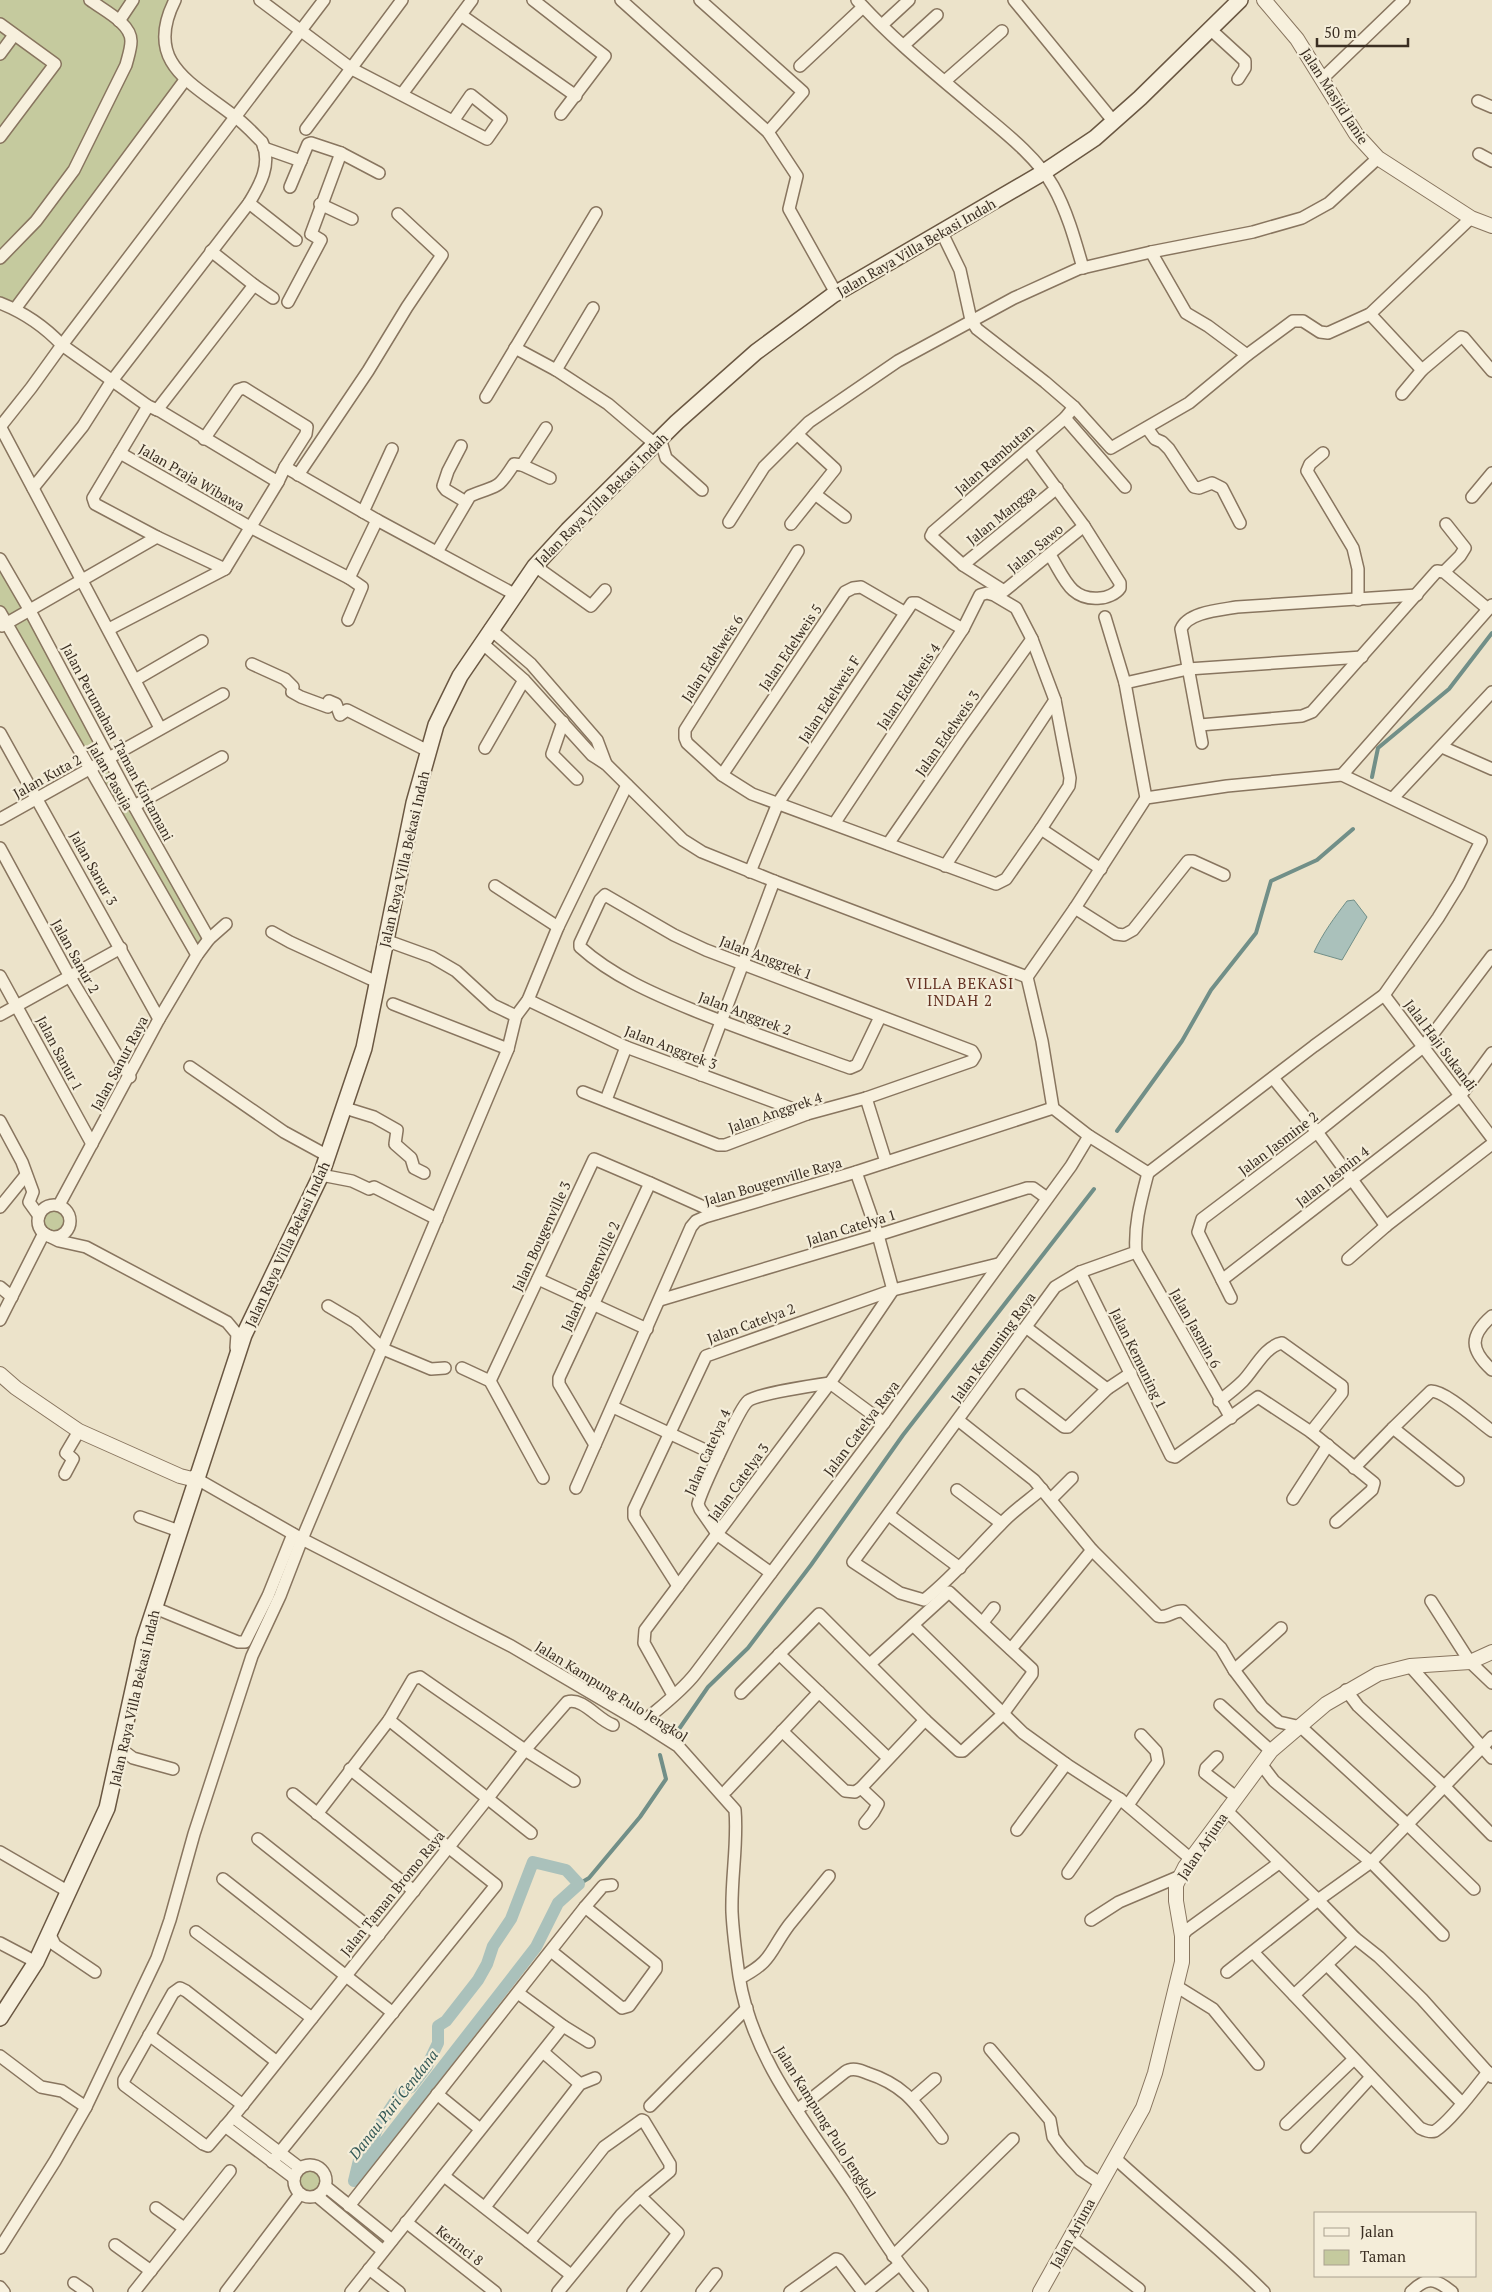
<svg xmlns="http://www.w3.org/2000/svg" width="1492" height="2292" font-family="'PT Serif',serif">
  <rect width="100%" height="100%" fill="#ece3ca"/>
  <g fill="#c5ca9e">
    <polygon points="0,0 175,0 166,38 185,80 15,309 0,303"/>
    <polygon points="0,559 209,939 192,947 0,612"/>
    <circle cx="54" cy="1220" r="16"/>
    <path d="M305,2166L319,2168L325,2176L326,2181L392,2240L383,2251L312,2197C293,2198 287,2174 305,2166Z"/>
  </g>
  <path fill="#aac1bb" stroke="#718f88" d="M1354,900L1367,917L1342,960L1314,952C1323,933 1334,918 1347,901Z"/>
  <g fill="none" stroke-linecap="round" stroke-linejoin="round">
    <g stroke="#718f88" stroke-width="4">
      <polyline points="1372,777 1378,748 1449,689 1492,633"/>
      <polyline points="1117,1131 1182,1041 1211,990 1256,933 1271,881 1317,860 1353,829"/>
      <polyline points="679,1729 708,1687 748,1648 811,1565 903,1435 1094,1189"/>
      <polyline points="550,1866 566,1870 579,1884 589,1878 640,1817 666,1779 660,1755"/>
    </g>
    <polygon stroke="#aac1bb" stroke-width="12" points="533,1862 566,1870 579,1884 558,1903 536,1947 354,2181 361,2152 369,2149 377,2129 402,2091 411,2087 427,2066 438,2043 438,2026 446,2021 478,1980 487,1964 493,1946 511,1919"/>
    <defs>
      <g id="minor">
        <polyline points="260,0 352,69 487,139 501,119 471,95 453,121"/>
        <polyline points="533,0 605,56 561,114"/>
        <polyline points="621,0 768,132 797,176 789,209 836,293"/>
        <polyline points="700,0 803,92 768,132"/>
        <path d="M857,0C893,40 937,75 978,110C1003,131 1037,157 1053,186C1067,211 1075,240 1083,268"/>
        <polyline points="1014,0 1114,122"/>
        <polyline points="461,15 576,96"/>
        <polyline points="119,21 133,0"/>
        <polyline points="0,24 55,64 0,137"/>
        <polyline points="883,24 909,0"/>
        <polyline points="1210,29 1245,61 1245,68 1238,79"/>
        <polyline points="904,45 937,15"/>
        <polyline points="0,54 14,35"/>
        <polyline points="800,66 863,7"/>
        <polyline points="1323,78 1404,0"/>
        <polyline points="945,81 1002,31"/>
        <polyline points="402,94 472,0"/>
        <polyline points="1478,101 1492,107"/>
        <polyline points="306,129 402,0"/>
        <polyline points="264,148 301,161"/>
        <polyline points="1479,154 1492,161"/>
        <polyline points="290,187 308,144 311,143 341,153 379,173"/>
        <polyline points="249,203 296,240"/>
        <polyline points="320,204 352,219"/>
        <polyline points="942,233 960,270 971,320 977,329 1045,382 1074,407 1111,448 1189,403 1247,355 1293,321 1303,321 1320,332 1328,333 1370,314 1471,218"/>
        <polyline points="1151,252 1186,313 1208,326 1247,355"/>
        <path d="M0,258L36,221L74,170L126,65C128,57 131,49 131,41C131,23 103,10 90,0"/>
        <polyline points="254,285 273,298"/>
        <polyline points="288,302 321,240 311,234 341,153"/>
        <path d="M0,303C23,312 45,327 62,345L148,406L160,411L278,482L285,467L377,520L514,594"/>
        <polyline points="15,309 185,80"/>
        <polyline points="1370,314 1422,370 1461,337 1464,338 1492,371"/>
        <polyline points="515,348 556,370 608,404 655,444"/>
        <polyline points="556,370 593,308"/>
        <polyline points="1402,394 1422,370"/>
        <polyline points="486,397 596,213"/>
        <polyline points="148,406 93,498 95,504 157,537 225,569"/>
        <polyline points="1074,407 1065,418 933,532 931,536 963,565 1004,591 1084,526"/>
        <polyline points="157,410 254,285 211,251"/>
        <polyline points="1065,418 1125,487"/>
        <polyline points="0,426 160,728"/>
        <polyline points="0,427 31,388 62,345 324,0"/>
        <polyline points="1147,428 1155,439 1162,442 1169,449 1194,487 1199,488 1212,483 1222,488 1240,523"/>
        <polyline points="660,438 666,458 702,490"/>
        <polyline points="204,439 238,390 244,388 307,427 306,434 285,467"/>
        <polyline points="461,446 448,471 443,486 446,490 466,502"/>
        <path d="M1028,450L1084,526L1120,583V588C1116,594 1106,598 1100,598C1070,601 1064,577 1050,555"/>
        <polyline points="120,453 250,527 349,578 377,520"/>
        <polyline points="1323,453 1310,464 1307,471 1353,548 1358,569 1358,600"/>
        <polyline points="522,465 550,478"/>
        <polyline points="298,475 368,371 407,307 442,255 398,214"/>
        <path d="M33,488L83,426L111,382L249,203C260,185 272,164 262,142C253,133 244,123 234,116C192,83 143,63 175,0"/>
        <polyline points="815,494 845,517"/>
        <polyline points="1472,497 1492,473"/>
        <polyline points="363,512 392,449"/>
        <polyline points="729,522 764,467 809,422 898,361 1014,298 1078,269 1151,252 1253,232 1302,218 1329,203 1378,158"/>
        <polyline points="791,524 835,469 797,434"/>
        <polyline points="798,551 685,730 685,738 687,743 722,775 752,794 996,884 1006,879 1041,829 1069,786 1070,778 1055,700 1032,639 1016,608 994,595 987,593 980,595 963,629 834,824"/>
        <path d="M437,552L470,496C498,484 496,492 514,464L522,465L546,428"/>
        <polyline points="0,559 29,609 134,806 209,939"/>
        <polyline points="963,565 1057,488"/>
        <polyline points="535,566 591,606 605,590"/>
        <polyline points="1444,572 1460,556 1465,548 1446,524"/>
        <polyline points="0,612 197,955"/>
        <polyline points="1105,617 1125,683 1146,798"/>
        <polyline points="348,620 362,587 349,578"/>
        <polyline points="2,626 157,537"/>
        <polyline points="109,629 225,569 278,482"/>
        <polyline points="490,629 531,664 597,740 606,764"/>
        <polyline points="482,643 524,680 592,755 606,764 683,840 702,852 774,881 1027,977"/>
        <polyline points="252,664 285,679 293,687 292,692 301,697 328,707 329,701 336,704 340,715 347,710 428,751"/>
        <polyline points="135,680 202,641"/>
        <polyline points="1125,683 1188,669 1362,657"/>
        <polyline points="563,722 552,754 577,779"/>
        <polyline points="1200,725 1302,716 1312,712 1437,571 1444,572 1488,609"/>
        <polyline points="0,733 159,1019"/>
        <path d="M1202,743L1181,629C1188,612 1220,610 1237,607L1417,595"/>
        <polyline points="1442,747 1492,769"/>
        <polyline points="485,748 524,680"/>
        <polyline points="722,775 845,592 853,588 861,587 904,612"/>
        <polygon points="1342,775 1481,841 1459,884 1438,918 1384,995 1314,1046 1148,1173 1089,1136 1053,1108 1042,1041 1027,977 1075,908 1146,798 1227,786"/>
        <polyline points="1342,775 1492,605"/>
        <polyline points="1393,798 1492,692"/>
        <polyline points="134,806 222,757"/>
        <polyline points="0,819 223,694"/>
        <polyline points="1041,829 1101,869"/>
        <polyline points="888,844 961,738 1032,639"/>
        <polyline points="0,848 70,977 130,1077"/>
        <polyline points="945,866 1055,700"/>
        <polyline points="750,872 778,803 912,603 917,603 963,629"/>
        <polyline points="495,886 558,927"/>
        <polyline points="1075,908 1116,934 1124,935 1133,930 1188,861 1193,861 1224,875"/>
        <polyline points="272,932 290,942 377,982"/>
        <polyline points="385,940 432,957 456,971 493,1005 516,1016"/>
        <polyline points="0,976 92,1144"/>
        <polyline points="1384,995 1492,1138"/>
        <polyline points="528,1000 626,1047 807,1114"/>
        <polyline points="393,1004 508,1049"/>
        <polyline points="0,1015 121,948"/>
        <polyline points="190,1067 284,1132 328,1156"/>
        <polyline points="701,1075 774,881"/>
        <polyline points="1273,1078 1317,1132 1386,1226"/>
        <path d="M583,1092L718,1145H725L807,1114L866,1098L972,1061L975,1056L972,1051L706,950L674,935L605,895L600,900L580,943V947C612,976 654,994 693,1010C745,1031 798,1049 850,1068L857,1065L880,1017"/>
        <polyline points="866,1098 886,1162"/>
        <polyline points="606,1100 626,1047"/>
        <polyline points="345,1108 374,1117 397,1130 395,1144 411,1158 414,1168 424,1173"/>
        <polyline points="0,1121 22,1162 33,1192 29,1202 39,1216"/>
        <polyline points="321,1175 352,1181 369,1189 374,1187 437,1219"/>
        <circle cx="54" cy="1221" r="16"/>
        <polyline points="59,1205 159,1019 197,955 209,939 226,924"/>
        <polyline points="0,1207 26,1175"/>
        <polyline points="47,1235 59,1241 86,1247 227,1322 237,1334 236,1348"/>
        <polyline points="1136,1252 1231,1418"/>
        <polyline points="1348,1259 1386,1226 1492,1144"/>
        <polyline points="1080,1272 1171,1456 1175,1457 1258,1397 1311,1432 1374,1483 1372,1490 1336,1522"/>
        <polyline points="538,1279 647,1329"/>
        <polyline points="1222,1280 1461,1095 1492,1053"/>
        <polyline points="0,1287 12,1297"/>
        <polyline points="1231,1298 1198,1232 1202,1219 1317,1132 1423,1047 1492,956"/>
        <polyline points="660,1300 878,1235 1027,1188 1033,1188 1047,1198"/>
        <polyline points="328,1306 355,1322 383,1349 431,1369 445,1368"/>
        <path d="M1492,1316C1469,1336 1470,1350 1492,1370"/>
        <polyline points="0,1320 44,1233"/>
        <polyline points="1027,1328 1107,1389"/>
        <polyline points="462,1368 490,1381 543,1478"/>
        <polyline points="490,1381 594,1159 650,1183"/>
        <polyline points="1022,1395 1064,1427 1068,1427 1107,1389 1131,1373"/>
        <path d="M1219,1401C1227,1395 1236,1388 1243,1381C1254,1370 1265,1346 1282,1343L1342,1386V1393L1311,1432"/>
        <polyline points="613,1407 718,1456"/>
        <path d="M958,1420L1034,1480L1092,1550L1158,1616C1167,1619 1174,1610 1183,1611L1221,1648L1234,1670L1262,1707L1279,1722L1301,1727L1408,1825L1474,1889"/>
        <polyline points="1393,1428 1458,1480"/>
        <polyline points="595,1445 559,1384 559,1378 650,1183 717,1213"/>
        <path d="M1354,1468L1393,1428L1431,1391C1446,1391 1479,1422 1492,1431"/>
        <polyline points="65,1474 73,1459 66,1453 79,1431"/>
        <path d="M197,1479L302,1539L511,1646L642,1723L678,1746L735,1810C738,1843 731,1878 732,1912C733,1933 736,1955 739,1976C752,2059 808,2125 853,2193C875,2227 895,2261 922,2292"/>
        <polyline points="576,1488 691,1227 696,1221 705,1217 856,1172 1053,1108"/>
        <path d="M1042,1489C1029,1500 1013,1511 1001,1524C975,1550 953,1577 924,1600L900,1593L853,1562L1055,1287L1080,1272L1136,1252C1134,1224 1141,1200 1148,1173"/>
        <polyline points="957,1490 1001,1523"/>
        <polyline points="1051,1499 1072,1478"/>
        <polyline points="1293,1499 1328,1445"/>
        <polyline points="889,1515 960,1568"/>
        <polyline points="140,1517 179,1531"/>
        <path d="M771,1573L718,1535L700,1509L698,1504C701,1491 740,1407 748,1401C757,1394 816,1385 830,1383L884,1423"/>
        <polyline points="678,1586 634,1517 634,1509 706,1356 893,1290 998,1264"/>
        <polyline points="1431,1601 1470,1662 1492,1683"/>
        <polyline points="155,1608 238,1642 245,1642 268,1596 293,1534"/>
        <polyline points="983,1622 994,1608"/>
        <polyline points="913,1625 1023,1733 1066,1764 1120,1799 1191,1859"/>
        <polyline points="1011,1649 1092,1550"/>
        <polyline points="779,1654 888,1758"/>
        <polyline points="1410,1666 1492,1758"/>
        <polyline points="1234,1670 1281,1628"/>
        <polyline points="1346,1690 1358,1706 1445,1787 1492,1835"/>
        <polyline points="741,1693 819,1614 925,1720"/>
        <polyline points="673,1695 644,1643 645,1630 830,1383 893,1290 878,1235 856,1172"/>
        <polyline points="1220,1705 1271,1751"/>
        <polyline points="389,1720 531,1833"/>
        <path d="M642,1723C659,1708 681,1692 695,1674L884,1423L1071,1166L1089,1136"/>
        <polyline points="782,1731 845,1791 855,1792 861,1788 925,1720 959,1751 963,1751 1002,1715 1032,1674 1032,1669 949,1592 870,1664"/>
        <polyline points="121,1749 133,1758 173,1769"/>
        <polyline points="1217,1757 1206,1768 1205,1773 1236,1797"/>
        <polyline points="1261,1764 1274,1781 1371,1862 1443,1935"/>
        <polyline points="861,1788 878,1804 873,1813 865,1823"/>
        <polyline points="727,1790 819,1692"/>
        <polyline points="293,1794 414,1891"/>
        <polyline points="1128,1805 1158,1762 1156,1751 1141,1735"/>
        <polyline points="1226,1810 1318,1900 1371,1862 1492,1737"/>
        <polyline points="317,1814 389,1720 413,1679 420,1677 525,1750 574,1781"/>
        <polyline points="1017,1830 1066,1764"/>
        <polyline points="258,1839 379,1935"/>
        <polyline points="0,1852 69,1892"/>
        <polyline points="1068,1873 1120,1799"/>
        <polyline points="223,1879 393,2013"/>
        <polyline points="1091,1920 1119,1902 1178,1877"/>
        <polyline points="196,1932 312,2018"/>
        <polyline points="49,1933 55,1945 95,1972"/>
        <polyline points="1182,1936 1187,1930 1279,1863"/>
        <polyline points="0,1943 36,1962"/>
        <polyline points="551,1951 622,2008 629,2006 656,1969 656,1964 585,1907"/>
        <path d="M1253,1952L1420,2128C1424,2130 1429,2133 1435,2131C1450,2122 1476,2087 1488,2072"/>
        <polyline points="1327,1965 1462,2103"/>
        <polyline points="1227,1972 1318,1900 1355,1938 1379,1957 1422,1999 1492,2077"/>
        <path d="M740,1978C773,1961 769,1952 789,1925C802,1909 815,1893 829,1876"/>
        <polyline points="1176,1986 1213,2009 1258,2064"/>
        <polyline points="518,1993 563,2026 589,2042"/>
        <polyline points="1294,1995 1355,1938"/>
        <polyline points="149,2035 243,2105"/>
        <polyline points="990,2049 1050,2120 1053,2137 1062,2149 1081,2170 1100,2183"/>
        <polyline points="543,2052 580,2084"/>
        <polyline points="0,2056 41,2087 62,2091 86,2107"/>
        <path d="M277,2062L186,1991L180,1988L173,1993L124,2080V2085L203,2144L208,2146L233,2117L488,1798L525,1750L567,1702C583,1697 598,1720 613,1725"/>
        <polyline points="437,2094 480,2129"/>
        <polyline points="912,2099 935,2079"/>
        <polyline points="650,2106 747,2008"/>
        <path d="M797,2110L845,2072C852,2067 860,2070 867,2073C907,2086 917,2106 942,2138"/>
        <polyline points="233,2117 300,2168"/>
        <polyline points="1286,2124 1354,2059"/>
        <polyline points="225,2126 294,2178"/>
        <polyline points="1307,2147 1371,2077"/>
        <path d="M1116,2159C1165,2204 1217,2245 1264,2292"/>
        <polyline points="272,2162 496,1885 350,1769"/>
        <circle cx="310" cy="2181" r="16"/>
        <polyline points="444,2176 571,2275"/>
        <polyline points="325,2186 392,2240"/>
        <polyline points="317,2196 383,2251"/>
        <polyline points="349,2206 585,1907 603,1886 612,1885"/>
        <polyline points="485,2207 580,2084 595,2078"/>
        <polyline points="156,2208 184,2228"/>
        <polyline points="406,2222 495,2292"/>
        <polyline points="1071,2237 1139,2289"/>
        <polyline points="529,2242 604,2147 642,2120 644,2121 670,2164 670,2171 640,2196 621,2215 558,2292"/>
        <polyline points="115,2245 151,2271"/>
        <polyline points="0,2248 55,2161 86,2107 157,1958 170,1920 194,1834 252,1656 280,1596 302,1539 508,1049 516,1016 528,1000 558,927 627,785"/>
        <polyline points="893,2256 1013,2139"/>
        <polyline points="369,2269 399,2292"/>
        <polyline points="74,2283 87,2292"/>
        <polyline points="0,2287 4,2292"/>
        <polyline points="134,2292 230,2171"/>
        <polyline points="226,2292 300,2194"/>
        <polyline points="351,2292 563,2026"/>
        <polyline points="633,2292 678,2233 640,2196"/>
        <polyline points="702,2292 716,2274"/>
        <polyline points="790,2292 836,2259 839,2260 863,2292"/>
        <polyline points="866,2292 899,2265"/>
        <path d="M1411,2292C1427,2276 1435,2278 1452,2292"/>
      </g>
      <g id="tertiary">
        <polyline points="1264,0 1297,39 1356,134 1378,158 1471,218 1492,226"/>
        <polyline points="0,1374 16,1388 79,1431 180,1476 192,1479 198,1475"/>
        <polyline points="1040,2292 1143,2108 1155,2073 1182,1962 1182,1936 1176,1901 1176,1885 1185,1867 1271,1751 1326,1704 1378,1674 1410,1666 1470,1662 1492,1652"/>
      </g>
      <polyline id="secondary" points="0,2018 36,1962 107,1808 144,1640 244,1335 321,1175 364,1048 414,803 436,725 460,676 535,566 568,530 677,422 756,352 833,295 1044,172 1095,138 1140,98 1240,0"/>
    </defs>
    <use href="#minor" stroke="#88755f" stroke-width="14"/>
    <use href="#tertiary" stroke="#88755f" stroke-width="16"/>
    <use href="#secondary" stroke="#6a5742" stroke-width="18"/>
    <use href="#minor" stroke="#f7f0dd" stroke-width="11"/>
    <use href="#tertiary" stroke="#f7f0dd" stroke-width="14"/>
    <use href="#secondary" stroke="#f7f0dd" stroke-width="15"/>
  </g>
  <g text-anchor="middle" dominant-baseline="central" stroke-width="4.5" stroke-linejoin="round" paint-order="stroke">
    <g font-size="14" fill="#3a2e22" stroke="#f4edd9">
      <text transform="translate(1335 96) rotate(57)">Jalan Masjid Janie</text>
      <text transform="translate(916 247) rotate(-30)">Jalan Raya Villa Bekasi Indah</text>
      <text transform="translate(994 459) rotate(-41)">Jalan Rambutan</text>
      <text transform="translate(192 477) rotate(30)">Jalan Praja Wibawa</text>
      <text transform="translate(601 499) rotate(-45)">Jalan Raya Villa Bekasi Indah</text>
      <text transform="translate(1001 515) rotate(-39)">Jalan Mangga</text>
      <text transform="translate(1035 548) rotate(-40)">Jalan Sawo</text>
      <text transform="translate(790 647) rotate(-56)">Jalan Edelweis 5</text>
      <text transform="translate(712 658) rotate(-57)">Jalan Edelweis 6</text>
      <text transform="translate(908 686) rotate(-56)">Jalan Edelweis 4</text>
      <text transform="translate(829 699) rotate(-57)">Jalan Edelweis F</text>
      <text transform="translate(947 733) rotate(-55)">Jalan Edelweis 3</text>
      <text transform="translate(118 742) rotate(62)">Jalan Perumahan Taman Kintamani</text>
      <text transform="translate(47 776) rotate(-29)">Jalan Kuta 2</text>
      <text transform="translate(111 776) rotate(60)">Jalan Pasuja</text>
      <text transform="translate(404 859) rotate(-77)">Jalan Raya Villa Bekasi Indah</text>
      <text transform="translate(94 868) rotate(61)">Jalan Sanur 3</text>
      <text transform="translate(76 956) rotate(61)">Jalan Sanur 2</text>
      <text transform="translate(766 957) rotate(21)">Jalan Anggrek 1</text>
      <text transform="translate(745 1013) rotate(21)">Jalan Anggrek 2</text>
      <text transform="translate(1441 1045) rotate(53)">Jalal Haji Sukandi</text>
      <text transform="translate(671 1047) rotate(21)">Jalan Anggrek 3</text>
      <text transform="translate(60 1053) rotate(62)">Jalan Sanur 1</text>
      <text transform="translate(119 1063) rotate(-62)">Jalan Sanur Raya</text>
      <text transform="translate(775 1112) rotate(-19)">Jalan Anggrek 4</text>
      <text transform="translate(1278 1143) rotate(-37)">Jalan Jasmine 2</text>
      <text transform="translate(1332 1176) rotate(-38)">Jalan Jasmin 4</text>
      <text transform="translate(773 1181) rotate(-16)">Jalan Bougenville Raya</text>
      <text transform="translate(851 1227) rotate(-17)">Jalan Catelya 1</text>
      <text transform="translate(541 1236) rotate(-65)">Jalan Bougenville 3</text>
      <text transform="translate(287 1244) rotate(-65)">Jalan Raya Villa Bekasi Indah</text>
      <text transform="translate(590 1276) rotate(-65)">Jalan Bougenville 2</text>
      <text transform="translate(751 1323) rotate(-20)">Jalan Catelya 2</text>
      <text transform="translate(1196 1328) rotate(61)">Jalan Jasmin 6</text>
      <text transform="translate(993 1347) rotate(-54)">Jalan Kemuning Raya</text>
      <text transform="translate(1139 1358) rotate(64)">Jalan Kemuning 1</text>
      <text transform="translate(861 1428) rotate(-53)">Jalan Catelya Raya</text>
      <text transform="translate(707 1452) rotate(-66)">Jalan Catelya 4</text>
      <text transform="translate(738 1482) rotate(-54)">Jalan Catelya 3</text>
      <text transform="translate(612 1691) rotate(32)">Jalan Kampung Pulo Jengkol</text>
      <text transform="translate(134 1698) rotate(-77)">Jalan Raya Villa Bekasi Indah</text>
      <text transform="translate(1202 1846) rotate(-56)">Jalan Arjuna</text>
      <text transform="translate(392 1893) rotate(-51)">Jalan Taman Bromo Raya</text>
      <text transform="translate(826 2122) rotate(58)">Jalan Kampung Pulo Jengkol</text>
      <text transform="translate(1072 2233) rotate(-61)">Jalan Arjuna</text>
      <text transform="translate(460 2245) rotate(38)">Kerinci 8</text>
    </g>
    <g font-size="15" letter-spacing="1" fill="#643223" stroke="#f4edd9">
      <text x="960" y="983">VILLA BEKASI<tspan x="960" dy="17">INDAH 2</tspan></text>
    </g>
    <g font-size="15" font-style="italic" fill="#325856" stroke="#f4edd9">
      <text transform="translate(393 2104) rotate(-52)">Danau Puri Cendana</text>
    </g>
  </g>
  <rect x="1314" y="2212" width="162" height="65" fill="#f4edd9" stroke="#aaa190"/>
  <rect x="1324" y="2228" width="25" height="8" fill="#f7f0dd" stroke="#aaa190"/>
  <text x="1360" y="2237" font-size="15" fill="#3a2e22">Jalan</text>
  <rect x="1324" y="2250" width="25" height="15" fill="#c5ca9e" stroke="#aaa190"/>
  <text x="1360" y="2262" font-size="15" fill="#3a2e22">Taman</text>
  <path d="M1317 38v8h91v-8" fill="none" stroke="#3a2e22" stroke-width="2.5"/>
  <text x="1324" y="38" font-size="15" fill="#3a2e22" stroke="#f4edd9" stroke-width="4" paint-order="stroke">50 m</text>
</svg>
